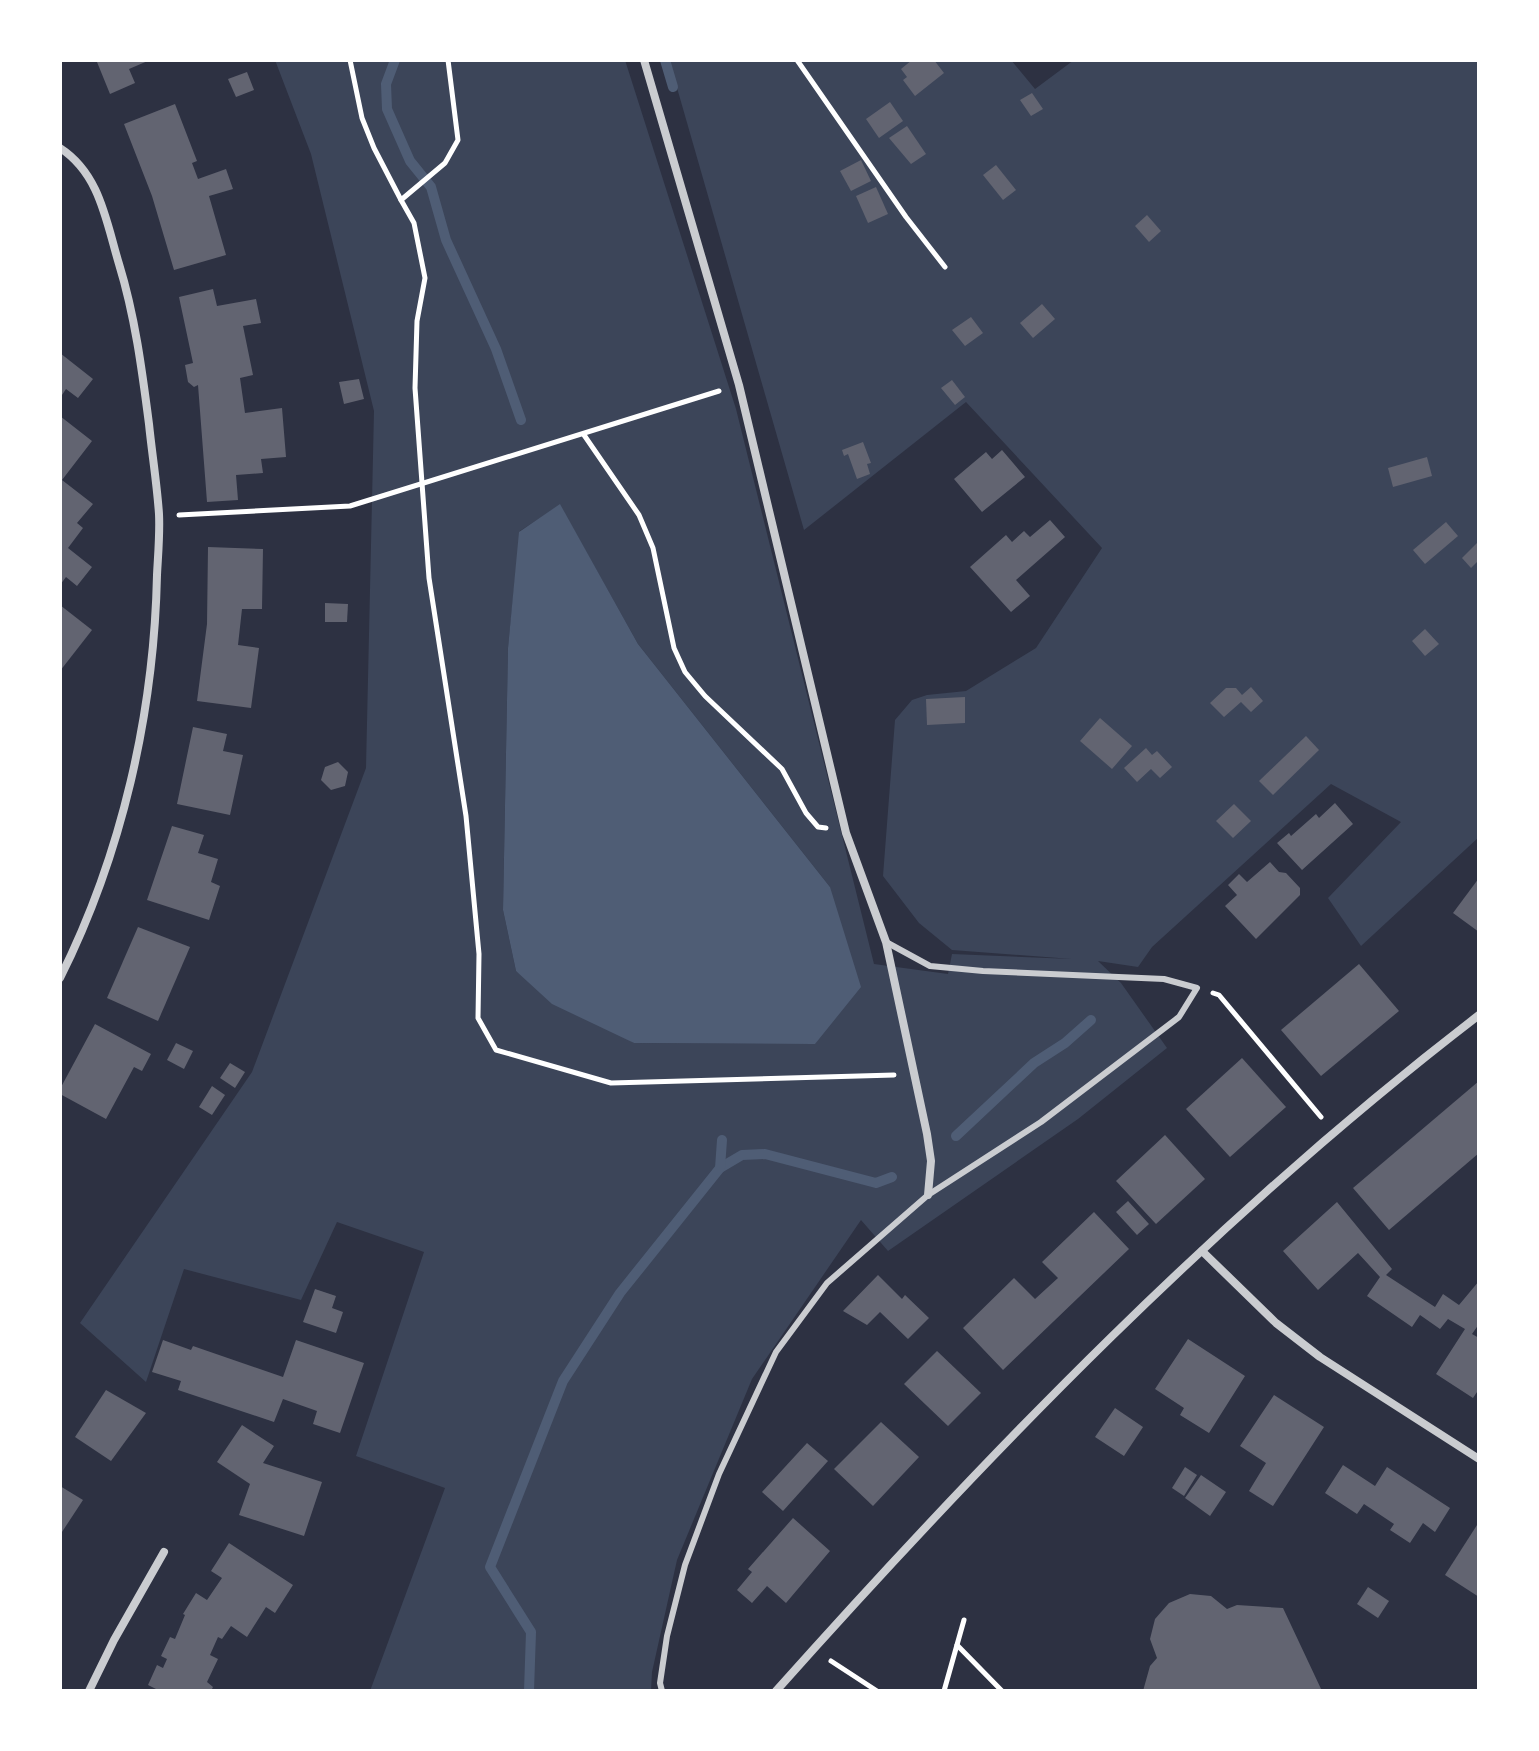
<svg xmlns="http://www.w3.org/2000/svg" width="1539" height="1751" font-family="'Titillium Web',sans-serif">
  <rect width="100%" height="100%" fill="#2d3142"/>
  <path fill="#3c4559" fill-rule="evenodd" d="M275,60H625L736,409L874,964L948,974L952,954L1072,959L952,950L919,923L883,876L895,720L912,700L927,695L966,691L1036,648L1102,548L966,402L804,530L669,60H1011L1035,89L1074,60H1479V837L1361,946L1328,898L1401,822L1331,784L1152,947L1138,967L1098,961L1121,983L1167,1048L1078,1119L888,1251L861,1220L752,1379L677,1560L652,1672L651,1691H370L445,1488L356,1456L424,1252L337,1222L301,1300L184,1269L146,1382L80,1323L252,1072L366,768L374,411L311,154ZM560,505L638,644L830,887L815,1044L634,1043L516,971L503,910L508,648L520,531Z"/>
  <polygon fill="#4f5d75" points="560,504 638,644 830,887 861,987 815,1044 634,1043 552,1004 516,971 503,910 508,648 519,532"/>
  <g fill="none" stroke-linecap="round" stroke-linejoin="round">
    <g stroke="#4f5d75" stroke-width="10">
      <polyline points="395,60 386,84 387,109 410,161 431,187 446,240 496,349 521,420"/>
      <polyline points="665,60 673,87"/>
      <polyline points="956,1136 1034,1063 1065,1043 1091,1020"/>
      <polyline points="720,1168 742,1155 765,1154 876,1183 892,1177"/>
      <polyline points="529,1691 531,1632 490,1567 563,1381 620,1293 720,1168 722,1140"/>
    </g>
  </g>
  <g fill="#626471">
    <polygon points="101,60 150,60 129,69 135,83 110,94 97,62"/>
    <polygon points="912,60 934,60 944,73 915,96 903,80 907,77 901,69"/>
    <polygon points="247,72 254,90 236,97 228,79"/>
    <polygon points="1032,93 1043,109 1031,116 1020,100"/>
    <polygon points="890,102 903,121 879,138 866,119"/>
    <polygon points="175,104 197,161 192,163 198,179 226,169 233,189 209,196 226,255 174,270 152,196 124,124"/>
    <polygon points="907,126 926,154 911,164 889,138"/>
    <polygon points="861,160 871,181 851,191 840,171"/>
    <polygon points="996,165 1016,190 1003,200 983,175"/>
    <polygon points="876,187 888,214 868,223 856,196"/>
    <polygon points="1147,215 1161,231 1149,242 1135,226"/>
    <polygon points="213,289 217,306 256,299 261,323 243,326 253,375 240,378 245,413 282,408 286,457 261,459 263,473 236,475 238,500 207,502 198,385 194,387 188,382 185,365 193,363 179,297"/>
    <polygon points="1042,304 1055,319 1033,338 1020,323"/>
    <polygon points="971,317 983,333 965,346 952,330"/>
    <polygon points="60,353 93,379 78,398 66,389 60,398"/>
    <polygon points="359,379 364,399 344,404 339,382"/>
    <polygon points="952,380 965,397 955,405 941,388"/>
    <polygon points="60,416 92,441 62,480 93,504 77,523 83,528 68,548 92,567 77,586 66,577 60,585"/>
    <polygon points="863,442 871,463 867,464 870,474 857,479 848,454 844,456 842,450"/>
    <polygon points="1002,450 1025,477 982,512 954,479 986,452 992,459"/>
    <polygon points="1427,457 1432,476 1393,487 1388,468"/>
    <polygon points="1050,520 1065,537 1016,580 1030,596 1011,612 970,567 1006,535 1012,542 1024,531 1030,537"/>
    <polygon points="1446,522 1458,536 1425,564 1413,550"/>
    <polygon points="1479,541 1479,560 1471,568 1462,558"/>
    <polygon points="208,547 263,549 262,609 242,609 238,645 259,648 251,708 197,701 207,624"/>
    <polygon points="325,603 348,604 347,622 325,622"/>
    <polygon points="60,605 92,630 60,671"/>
    <polygon points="1425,629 1439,644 1425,656 1412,641"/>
    <polygon points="1251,687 1263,701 1251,712 1241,702 1224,717 1210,703 1226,688 1236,688 1242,695"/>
    <polygon points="965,697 965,723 927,725 926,699"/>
    <polygon points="1100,718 1132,746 1112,769 1080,741"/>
    <polygon points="193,727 227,734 223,751 243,755 230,815 177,804"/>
    <polygon points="1306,736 1319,750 1273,795 1259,781"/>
    <polygon points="1146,748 1152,755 1157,751 1172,767 1160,778 1151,769 1137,782 1124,768"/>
    <polygon points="338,762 348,772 345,786 331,790 321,780 325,767"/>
    <polygon points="1335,803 1353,824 1302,870 1277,843 1289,833 1291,836 1316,814 1319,818"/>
    <polygon points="1234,804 1251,821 1233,838 1216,821"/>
    <polygon points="172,826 204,835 198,853 218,859 211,882 220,886 209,920 147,900"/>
    <polygon points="1270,862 1279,872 1286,873 1300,888 1300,895 1256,939 1225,906 1237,895 1228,885 1239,874 1247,882"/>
    <polygon points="1479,878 1479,932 1453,913"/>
    <polygon points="138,927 190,947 158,1021 107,998"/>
    <polygon points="1359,964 1399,1011 1321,1076 1281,1030"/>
    <polygon points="95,1024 151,1054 142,1071 134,1067 106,1119 60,1094 60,1089"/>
    <polygon points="176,1043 193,1051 184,1069 167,1060"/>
    <polygon points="1242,1058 1286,1107 1230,1157 1186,1109"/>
    <polygon points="230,1063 245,1072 235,1088 220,1078"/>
    <polygon points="1479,1081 1479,1153 1389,1230 1353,1188"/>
    <polygon points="212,1086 225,1095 212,1115 199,1107"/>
    <polygon points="1165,1135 1205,1179 1156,1224 1116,1181"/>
    <polygon points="1128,1201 1149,1224 1137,1235 1116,1212"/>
    <polygon points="1337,1202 1392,1269 1386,1275 1435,1307 1443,1294 1459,1305 1479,1281 1479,1324 1472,1334 1479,1338 1479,1389 1473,1398 1436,1374 1465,1329 1448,1319 1440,1329 1420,1315 1412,1327 1367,1296 1380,1277 1358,1253 1318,1290 1283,1251"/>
    <polygon points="1094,1212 1129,1249 1003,1370 963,1328 1014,1278 1035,1299 1058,1278 1042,1262"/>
    <polygon points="878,1275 902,1299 905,1295 929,1318 908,1339 880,1312 867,1325 843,1311"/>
    <polygon points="315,1289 336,1296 332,1308 343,1312 336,1333 303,1322"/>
    <polygon points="1188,1339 1245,1376 1209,1433 1180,1415 1184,1408 1155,1389"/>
    <polygon points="163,1340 191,1350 193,1346 283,1377 296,1340 364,1363 340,1433 313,1424 317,1411 283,1399 274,1422 178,1390 181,1381 152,1372"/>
    <polygon points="937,1351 981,1393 948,1426 904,1384"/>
    <polygon points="106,1390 146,1413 111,1461 75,1437"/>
    <polygon points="1274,1395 1324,1427 1273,1506 1249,1491 1266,1463 1240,1446"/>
    <polygon points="1115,1408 1143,1427 1124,1456 1095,1437"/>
    <polygon points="881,1422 919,1457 873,1506 834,1469"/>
    <polygon points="242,1425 274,1446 263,1463 322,1482 304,1536 239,1515 250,1484 217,1462"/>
    <polygon points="807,1443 828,1461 783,1511 762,1492"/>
    <polygon points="1343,1465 1375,1486 1387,1467 1450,1508 1435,1532 1423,1523 1410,1543 1390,1530 1394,1524 1364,1504 1357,1514 1325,1493"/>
    <polygon points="1185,1467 1197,1475 1184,1496 1172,1488"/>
    <polygon points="1201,1475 1226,1492 1210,1516 1185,1498"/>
    <polygon points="60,1486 83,1500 60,1535"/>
    <polygon points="793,1518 830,1551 786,1603 767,1586 752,1603 737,1590 752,1572 748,1569"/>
    <polygon points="1477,1525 1479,1526 1479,1597 1445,1575"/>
    <polygon points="229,1543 293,1585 275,1613 266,1607 247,1637 231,1626 222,1639 218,1637 210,1655 218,1659 207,1682 213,1687 211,1691 160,1691 148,1685 157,1665 163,1668 167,1659 161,1656 170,1637 175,1639 185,1615 183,1614 196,1593 207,1600 222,1578 211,1571"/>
    <polygon points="1368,1587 1389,1601 1378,1618 1357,1604"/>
    <polygon points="1190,1594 1211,1596 1227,1609 1237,1605 1283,1608 1322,1691 1143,1691 1150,1666 1157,1658 1150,1639 1155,1619 1169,1603"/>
  </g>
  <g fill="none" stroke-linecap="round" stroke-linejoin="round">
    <g stroke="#fff" stroke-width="5">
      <polyline points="350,60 362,118 374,148 401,200"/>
      <polyline points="448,60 458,140 445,163 401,200 414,223 425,278 417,321 415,388 429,578 466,816 479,954 478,1018 496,1050 611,1083 894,1075"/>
      <polyline points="797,60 906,217 945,267"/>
      <polyline points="584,435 639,515 653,548 674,648 685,672 705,696 782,769 806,813 818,827 826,828"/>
      <polyline points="179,515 350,506 719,391"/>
      <polyline points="1213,993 1219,995 1321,1117"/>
      <polyline points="957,1645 1002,1691"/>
      <polyline points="831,1661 877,1691"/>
      <polyline points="944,1691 964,1620"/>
    </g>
    <polyline stroke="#caccd0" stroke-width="6" points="662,1691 660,1683 667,1636 685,1565 719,1474 776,1352 827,1283 928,1195 1041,1122 1179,1017 1197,988 1164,979 983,971 930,966 886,942"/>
    <g stroke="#caccd0" stroke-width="8">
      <polyline points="644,60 739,385 846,833 886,942 927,1134 931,1161 928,1195"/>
      <path d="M60,148C100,174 106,221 119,264C135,316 142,370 149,424C152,454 157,484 159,514C160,534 158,555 157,575C154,713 122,854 60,978"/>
      <polyline points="1202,1251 1276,1323 1320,1357 1479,1459"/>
      <polyline points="89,1691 114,1640 164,1552"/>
      <path d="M776,1691C992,1449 1221,1213 1479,1015"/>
    </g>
  </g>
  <rect width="1539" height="1751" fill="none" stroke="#ffffff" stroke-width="124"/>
</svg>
